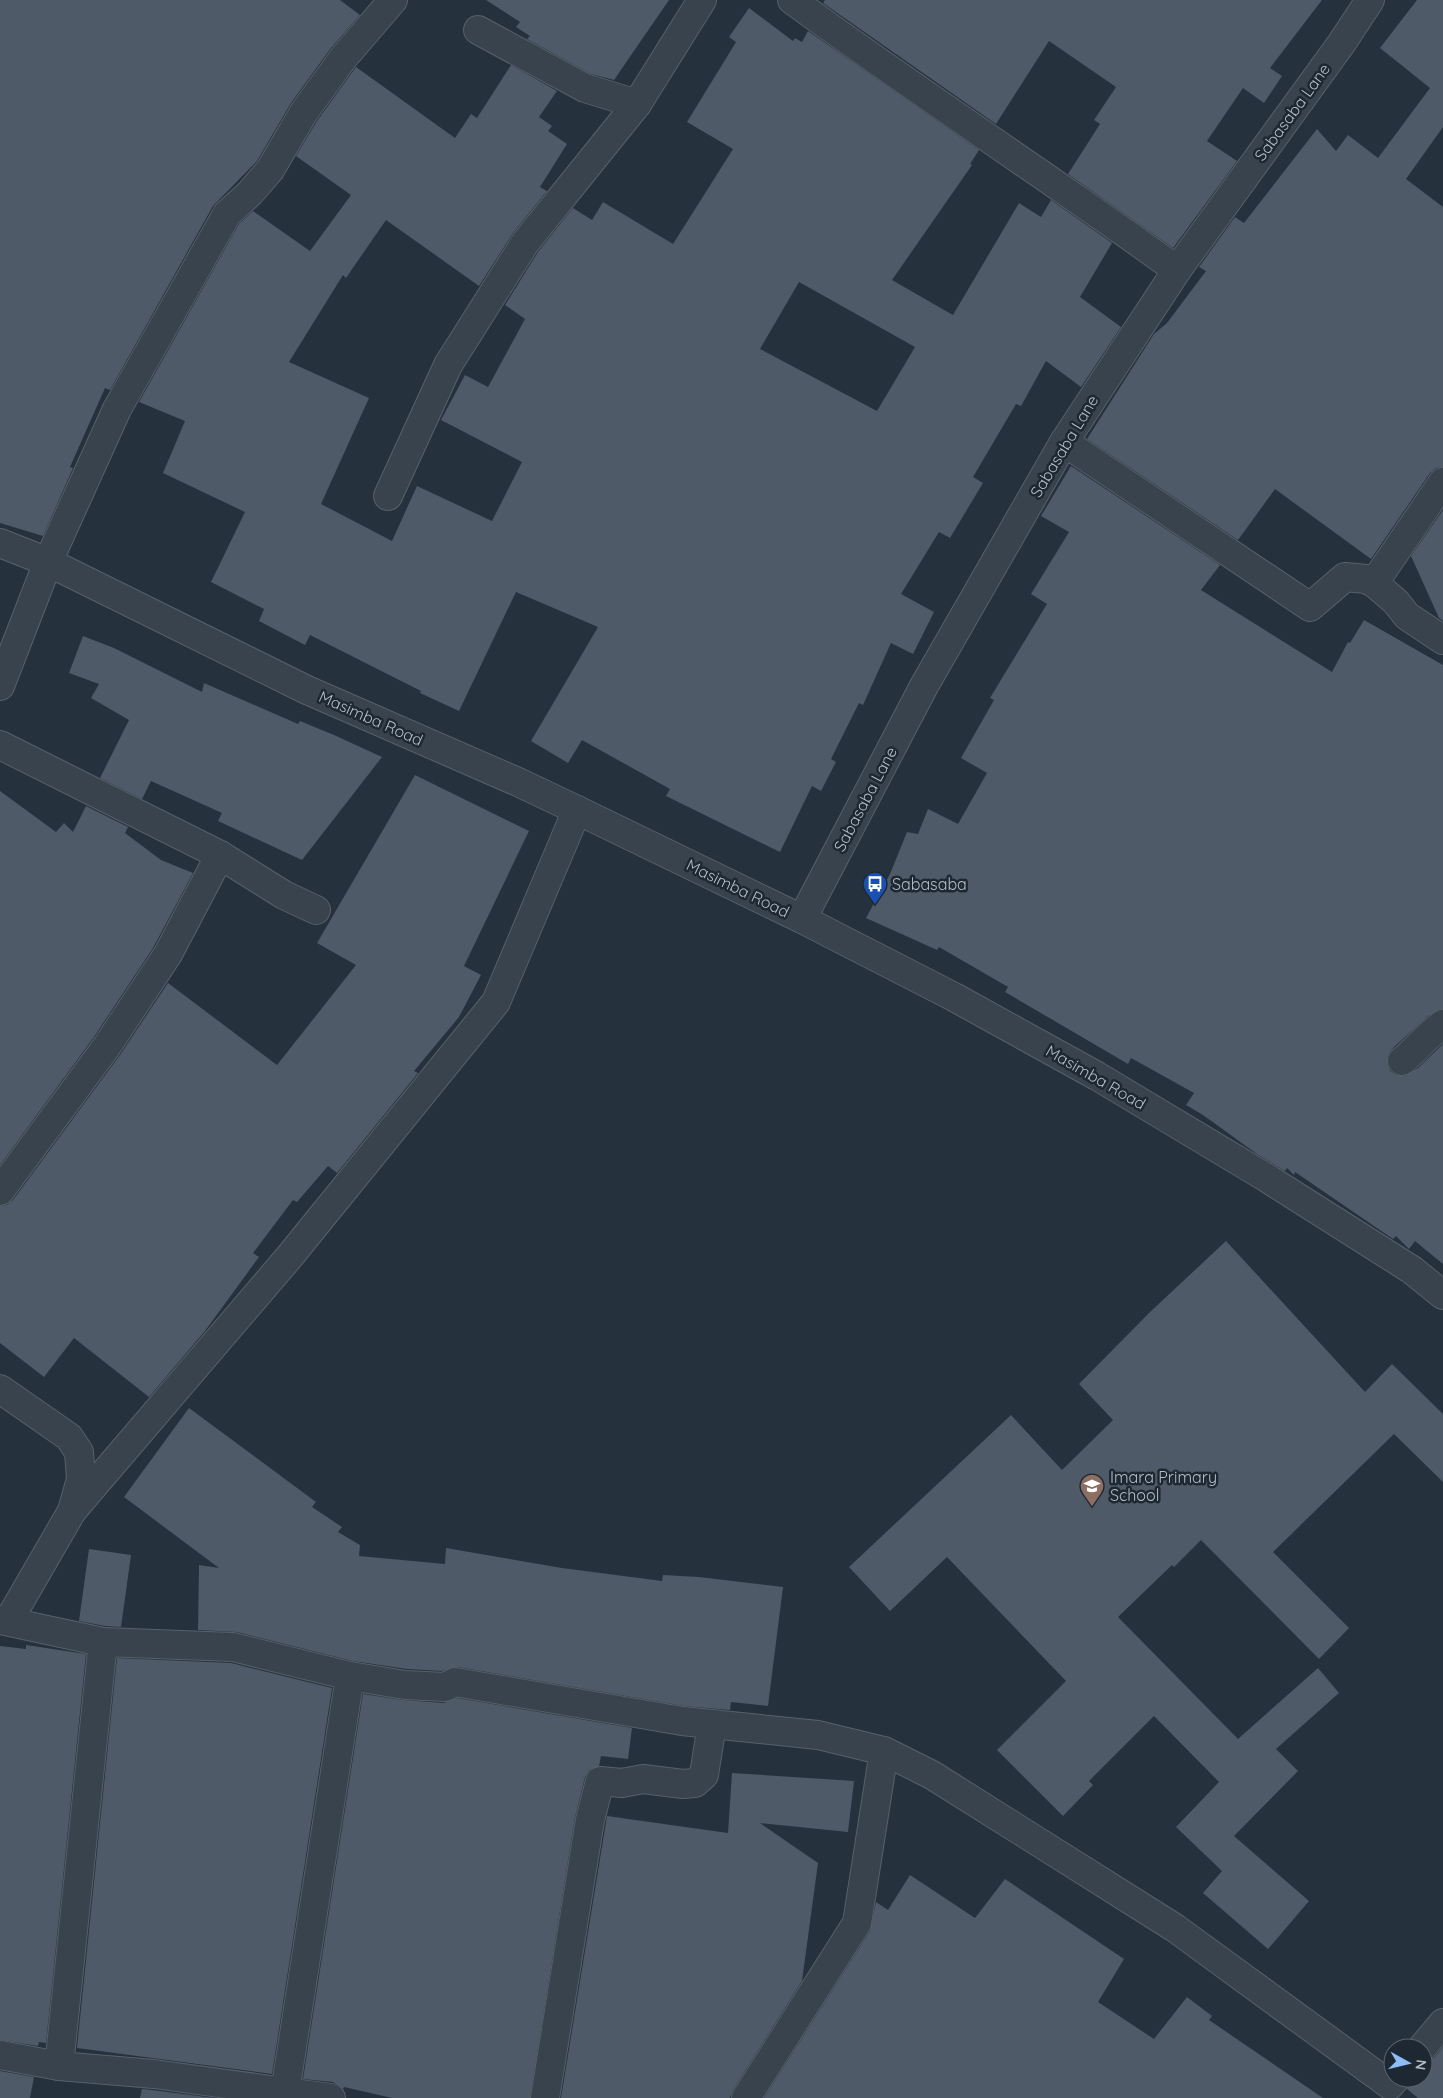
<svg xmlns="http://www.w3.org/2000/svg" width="1443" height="2098" font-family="Quicksand,sans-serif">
  <rect width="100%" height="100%" fill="#25313d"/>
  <g fill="#4e5a68" fill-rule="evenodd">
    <polygon points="0,0 340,0 360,15 331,48 291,103 257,161 213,206 110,390 105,388 70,467 73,468 43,536 0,523"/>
    <polygon points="486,0 669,0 614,80 591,74 527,39 530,36 516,27 520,22"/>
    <polygon points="825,0 1322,0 1270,68 1282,76 1264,103 1243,88 1207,141 1237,161 1173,248 1068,174 1100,124 1094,120 1116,87 1049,41 996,124 823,3"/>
    <polygon points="1417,0 1443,0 1443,127 1406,179 1443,207 1443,467 1436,468 1430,473 1371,559 1275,489 1238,540 1087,439 1154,334 1167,323 1206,271 1199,267 1235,217 1244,223 1317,129 1336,151 1348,135 1378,158 1430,88 1380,48"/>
    <path d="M749,8L793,41L795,38L802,42L808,31L979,150L970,164L972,165L892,280L953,315L1019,203L1041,217L1051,200L1112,243L1080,297L1121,327L1081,387L1046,361L1021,406L1016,404L973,477L983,483L950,538L939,532L901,594L934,612L913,654L891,643L863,705L859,703L831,759L836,762L821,791L812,786L780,852L666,796L670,789L582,740L568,763L531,741L598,627L516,592L459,711L420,693L421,691L310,635L305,645L259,621L264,609L211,582L245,512L163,473L185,421L139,402L239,224L253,211L310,251L351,195L296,156L317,121L356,67L455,138L471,114L477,118L511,65L557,91L539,117L552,126L548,131L567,144L540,187L547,191L513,233L479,286L386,220L346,278L343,275L289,362L369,398L321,504L392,541L417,486L492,521L522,462L441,420L465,375L488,387L525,319L505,305L538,252L573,208L592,220L603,202L673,244L733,149L687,122L736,42L729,37ZM799,282L915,347L877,411L760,349Z"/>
    <polygon points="1071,466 1220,565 1201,590 1332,672 1348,642 1350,643 1364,620 1443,665 1443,1009 1428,1016 1392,1049 1388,1055 1387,1063 1390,1071 1396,1075 1405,1076 1418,1068 1443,1044 1443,1264 1415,1241 1409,1249 1396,1236 1393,1239 1295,1172 1294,1175 1287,1168 1285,1171 1257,1154 1203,1115 1186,1105 1194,1093 1131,1058 1128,1064 1005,992 1008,987 939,947 937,950 866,918 890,874 907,832 918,834 928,809 958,824 987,773 961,758 994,700 990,698 1047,604 1031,594 1069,532 1041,516"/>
    <polygon points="1443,510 1443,621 1439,618 1411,556"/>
    <polygon points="83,636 114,648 202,692 204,683 298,724 300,721 334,735 382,757 302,860 218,821 222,813 151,781 142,799 100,778 129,720 91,698 99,684 69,673"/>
    <polygon points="415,775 529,831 464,966 481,975 459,1017 414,1071 418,1073 337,1173 328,1166 297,1202 293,1200 253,1253 259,1257 205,1331 149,1397 74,1338 44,1377 0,1343 0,1206 7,1205 13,1200 120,1055 168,983 277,1065 356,965 317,943"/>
    <polygon points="0,791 56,832 64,823 73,832 86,806 128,827 125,833 161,860 193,873 153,948 94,1037 0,1165"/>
    <polygon points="1226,1241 1365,1392 1392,1364 1443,1414 1443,1482 1394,1434 1273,1552 1349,1628 1319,1659 1201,1540 1174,1567 1172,1565 1118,1617 1238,1739 1318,1668 1339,1693 1276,1749 1298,1771 1234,1836 1309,1901 1268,1949 1203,1893 1222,1871 1176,1827 1219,1782 1154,1716 1089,1781 1093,1785 1063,1816 997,1750 1066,1681 947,1557 890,1611 849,1567 1011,1415 1062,1470 1113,1420 1079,1384 1149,1313"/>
    <polygon points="189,1408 316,1502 312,1507 342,1527 338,1532 360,1545 359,1556 445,1564 446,1548 562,1568 662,1581 663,1575 699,1577 783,1587 768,1706 731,1702 730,1710 684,1706 458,1667 442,1671 407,1669 353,1661 237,1632 198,1630 199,1565 219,1568 124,1497"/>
    <polygon points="89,1549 131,1555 121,1627 105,1626 79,1621"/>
    <polygon points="26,1645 86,1654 46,2043 39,2042 38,2046 0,2040 0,1646 26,1649"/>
    <polygon points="117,1658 231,1663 332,1688 272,2074 77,2048"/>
    <polygon points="363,1694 403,1700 444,1703 457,1698 632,1728 628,1759 601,1756 599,1766 589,1770 585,1777 575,1817 530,2098 392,2098 344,2087 343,2089 333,2082 303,2079"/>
    <polygon points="732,1773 854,1781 848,1832 760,1823 818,1863 802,1981 733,2090 730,2098 561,2098 607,1816 728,1833"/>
    <polygon points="910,1875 975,1918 1005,1879 1124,1959 1098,2002 1154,2039 1187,1997 1212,2016 1209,2020 1323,2098 764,2098 870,1931 876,1902 888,1910"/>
    <polygon points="1443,2047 1443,2098 1418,2098 1407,2089 1411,2078 1423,2078 1423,2063 1434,2058"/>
    <polygon points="0,2071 34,2077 30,2098 0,2098"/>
    <polygon points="142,2089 152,2090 214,2098 140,2098"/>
  </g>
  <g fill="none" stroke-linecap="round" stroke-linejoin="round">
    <defs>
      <g id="minor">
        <path d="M792,0C919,93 1050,178 1177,270"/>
        <polyline points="478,30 585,88 637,104"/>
        <polyline points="1064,442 1310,607 1345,577 1366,579 1374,583"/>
        <polyline points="1443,482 1374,583 1396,602 1407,616 1443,640"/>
        <polyline points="388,496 448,365 525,243 637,104 702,0"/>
        <polyline points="0,686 48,562 117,409 227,214 250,193 270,170 304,112 344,57 393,0"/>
        <polyline points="0,745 220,855 284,895 316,910"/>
        <polyline points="802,919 924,686 1064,442 1177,270 1341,44 1370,0"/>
        <path d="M1402,1061C1417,1049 1427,1035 1443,1024"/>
        <polyline points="0,1191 107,1046 168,954 220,855"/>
        <polyline points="0,1389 69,1437 79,1452 81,1479 72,1511 9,1620"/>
        <polyline points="72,1511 290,1256 496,1002 577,810"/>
        <polyline points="0,1620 103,1642 233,1647 350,1676 405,1685 445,1687 455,1682 682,1721 818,1735 884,1751 932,1775 1175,1928 1390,2085 1396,2078"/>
        <polyline points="1422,2048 1443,2023"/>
        <polyline points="0,2055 59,2066 154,2074 285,2092"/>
        <polyline points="59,2066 103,1642"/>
        <polyline points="331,2098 285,2092 350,1676"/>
        <polyline points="545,2098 590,1820 600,1781 622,1783 643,1779 683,1784 695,1783 704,1775 712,1724"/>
        <polyline points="746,2098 857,1923 884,1751"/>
      </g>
      <polyline id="tertiary" points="0,543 48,562 307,690 518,782 577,810 802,919 954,997 1097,1076 1267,1178 1412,1270 1443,1295"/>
    </defs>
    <use href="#minor" stroke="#56616b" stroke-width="30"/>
    <use href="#tertiary" stroke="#56616b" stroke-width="30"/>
    <use href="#minor" stroke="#38434d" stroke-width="28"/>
    <use href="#tertiary" stroke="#38434d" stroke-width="28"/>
  </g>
  <defs>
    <symbol id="bus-pin" viewBox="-11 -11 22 30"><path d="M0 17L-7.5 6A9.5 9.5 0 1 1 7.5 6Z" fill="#1a4fb4" stroke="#1d2832"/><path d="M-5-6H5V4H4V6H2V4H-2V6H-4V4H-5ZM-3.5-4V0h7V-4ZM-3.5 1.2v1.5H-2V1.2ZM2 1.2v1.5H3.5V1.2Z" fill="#fff"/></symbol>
    <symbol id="school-pin" viewBox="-11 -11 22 30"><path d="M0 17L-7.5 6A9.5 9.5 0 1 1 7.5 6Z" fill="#8d6e63" stroke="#1d2832"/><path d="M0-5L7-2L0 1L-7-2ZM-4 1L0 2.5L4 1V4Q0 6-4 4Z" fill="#fff"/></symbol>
  </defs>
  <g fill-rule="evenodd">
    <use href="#bus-pin" x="861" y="870" width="28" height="38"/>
    <use href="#school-pin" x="1078" y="1472" width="28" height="38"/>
  </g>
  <g text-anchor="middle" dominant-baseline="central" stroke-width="5" stroke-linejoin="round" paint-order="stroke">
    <g font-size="16" fill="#b4bec8" stroke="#1d2832">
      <text transform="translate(1292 112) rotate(-54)">Sabasaba Lane</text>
      <text transform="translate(1064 446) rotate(-59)">Sabasaba Lane</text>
      <text transform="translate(371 718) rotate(24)">Masimba Road</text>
      <text transform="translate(865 799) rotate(-62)">Sabasaba Lane</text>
      <text transform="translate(738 888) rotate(26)">Masimba Road</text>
      <text transform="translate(1096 1077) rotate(30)">Masimba Road</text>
    </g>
    <g font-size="16" fill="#b4bec8" stroke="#1d2832" text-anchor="start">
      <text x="892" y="884">Sabasaba</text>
      <text x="1110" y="1477">Imara Primary<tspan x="1110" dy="18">School</tspan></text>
    </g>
  </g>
  <g transform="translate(1408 2063) rotate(98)"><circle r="24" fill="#1d2832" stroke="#59646e"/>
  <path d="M0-4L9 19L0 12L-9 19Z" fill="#8dbdf4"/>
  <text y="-8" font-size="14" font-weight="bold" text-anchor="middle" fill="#b4bec8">N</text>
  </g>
</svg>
